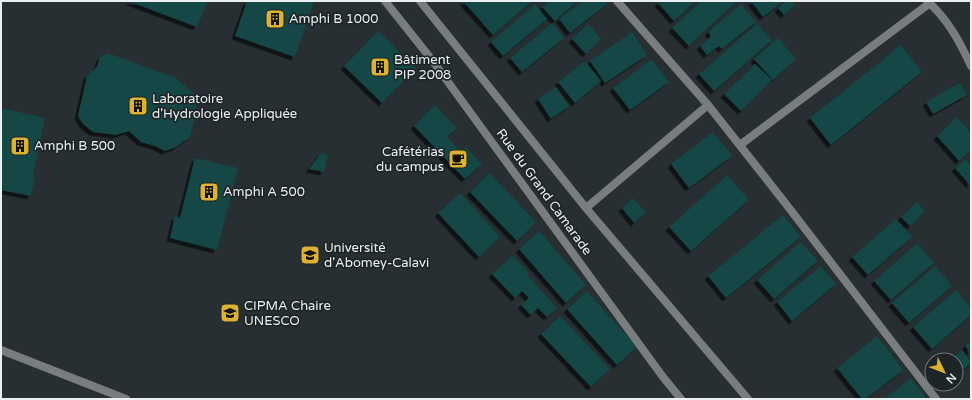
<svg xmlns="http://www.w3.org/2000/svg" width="972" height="400" font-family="'Varela Round',sans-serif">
  <defs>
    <filter id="shadow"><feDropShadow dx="-3.5" dy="3.5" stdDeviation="0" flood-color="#0009"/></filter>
  </defs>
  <rect width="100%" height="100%" fill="#272f32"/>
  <g fill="#144646" filter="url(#shadow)">
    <polygon points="128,1 208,1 197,27"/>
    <polygon points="247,1 314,1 295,57 235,36"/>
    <polygon points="463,1 532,1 493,35"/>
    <polygon points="549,1 577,1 555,21 542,7"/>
    <polygon points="583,1 605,1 607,4 570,33 559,19"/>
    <polygon points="660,1 696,1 674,21 658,3"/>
    <polygon points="701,1 737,1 689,46 672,28"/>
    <polygon points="751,1 783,1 763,17"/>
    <polygon points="786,1 792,1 795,5 784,15 778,8"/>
    <polygon points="535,4 547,19 503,56 491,42"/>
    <polygon points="741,4 756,22 722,49 719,46 707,55 700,46 711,36 708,32"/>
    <polygon points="552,23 564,38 522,72 510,58"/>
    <polygon points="588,24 601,39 586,54 572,39"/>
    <polygon points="757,24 772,40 714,91 699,74"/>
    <polygon points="378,31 416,69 382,103 344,66"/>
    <polygon points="632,32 647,55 605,83 590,61"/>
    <polygon points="778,38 796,59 773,80 754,59"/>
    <polygon points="901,45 922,72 831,145 810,118"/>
    <polygon points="108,53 156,71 174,77 197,96 195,117 190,137 176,147 165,151 155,146 141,142 129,131 116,135 93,132 83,124 78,116 87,76 97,67 100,57"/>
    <polygon points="652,59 669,82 630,110 613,88"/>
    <polygon points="585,61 601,81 575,103 558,82"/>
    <polygon points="755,64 772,80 741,111 724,94"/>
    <polygon points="960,83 967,95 933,114 926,102"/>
    <polygon points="556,87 569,106 551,119 538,99"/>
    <polygon points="435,105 457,128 447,137 461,152 466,147 482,164 465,179 414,126"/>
    <polygon points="1,108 45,118 33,174 35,175 31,196 1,190"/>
    <polygon points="957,117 971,133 971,150 959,161 937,136"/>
    <polygon points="713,132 732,156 689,188 671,164"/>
    <polygon points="322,152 328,156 324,172 309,169"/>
    <polygon points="195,158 238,168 217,250 170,238 175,216 180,218"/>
    <polygon points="966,159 971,166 971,184 970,185 955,168"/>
    <polygon points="489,173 536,222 517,241 470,192"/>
    <polygon points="727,175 749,200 691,251 669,227"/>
    <polygon points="460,193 500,237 479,257 438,213"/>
    <polygon points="633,198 646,213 634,223 622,208"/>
    <polygon points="917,202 925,211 910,226 901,217"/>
    <polygon points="783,215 801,237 726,298 708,276"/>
    <polygon points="896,219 912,237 868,275 852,257"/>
    <polygon points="539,231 586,285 566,303 519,249"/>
    <polygon points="801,242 818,261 774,299 757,280"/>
    <polygon points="917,243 934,263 891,300 874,281"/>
    <polygon points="512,256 529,273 527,275 557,308 547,317 538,308 531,315 521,305 529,298 522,291 515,298 492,274"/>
    <polygon points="821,266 836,284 792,321 777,302"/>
    <polygon points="935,266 952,286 909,323 892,303"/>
    <polygon points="956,290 971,308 971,315 932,349 913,327"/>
    <polygon points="587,291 637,347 617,365 567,309"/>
    <polygon points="560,316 610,369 591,387 541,334"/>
    <polygon points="877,336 903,370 866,399 862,399 837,368"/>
    <polygon points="971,341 971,353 965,346"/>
    <polygon points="962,350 971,361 971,363 956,375 956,360 951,360"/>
    <polygon points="911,378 927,399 884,399"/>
  </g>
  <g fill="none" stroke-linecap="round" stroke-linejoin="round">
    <g stroke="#7a7d80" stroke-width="8">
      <polyline points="385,1 432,60 663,377 681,399"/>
      <polyline points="1,350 126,399"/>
    </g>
    <g stroke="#7a7d80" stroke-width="8">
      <polyline points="420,1 586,208 748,399"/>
      <polyline points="617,1 708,105 786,204 936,399"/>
      <path d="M927,1C947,18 960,42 971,66"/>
      <polyline points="740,145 930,3"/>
      <polyline points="586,208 708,105"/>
    </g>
  </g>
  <defs>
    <symbol id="building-square" viewBox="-11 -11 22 22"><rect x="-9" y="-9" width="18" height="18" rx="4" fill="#dcb233" stroke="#1d2528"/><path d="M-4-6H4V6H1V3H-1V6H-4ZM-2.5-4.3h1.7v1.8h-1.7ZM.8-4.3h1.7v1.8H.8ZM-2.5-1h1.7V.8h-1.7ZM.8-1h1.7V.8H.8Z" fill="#111"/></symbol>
    <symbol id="cafe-square" viewBox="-11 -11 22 22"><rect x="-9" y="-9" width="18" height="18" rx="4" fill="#dcb233" stroke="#1d2528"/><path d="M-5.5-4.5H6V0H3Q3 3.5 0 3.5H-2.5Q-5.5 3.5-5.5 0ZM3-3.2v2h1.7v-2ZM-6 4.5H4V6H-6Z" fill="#111"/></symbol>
    <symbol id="university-square" viewBox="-11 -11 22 22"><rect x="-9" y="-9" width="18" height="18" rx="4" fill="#dcb233" stroke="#1d2528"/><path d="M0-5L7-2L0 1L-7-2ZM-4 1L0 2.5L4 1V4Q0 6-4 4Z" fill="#111"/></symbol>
  </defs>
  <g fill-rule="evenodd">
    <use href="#building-square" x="264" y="8" width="22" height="22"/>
    <use href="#building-square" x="369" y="56" width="22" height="22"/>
    <use href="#building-square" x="127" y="95" width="22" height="22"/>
    <use href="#building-square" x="9" y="135" width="22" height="22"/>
    <use href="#cafe-square" x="447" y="148" width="22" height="22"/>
    <use href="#building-square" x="198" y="181" width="22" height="22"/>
    <use href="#university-square" x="299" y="244" width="22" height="22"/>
    <use href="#university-square" x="219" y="302" width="22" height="22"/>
  </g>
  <g text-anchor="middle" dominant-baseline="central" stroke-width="3.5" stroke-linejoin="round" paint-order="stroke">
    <g font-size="13" fill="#ebf1f3" stroke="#1d2528" text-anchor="start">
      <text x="289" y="19">Amphi B 1000</text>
      <text x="394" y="60">Bâtiment<tspan x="394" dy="15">PIP 2008</tspan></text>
      <text x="152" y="99">Laboratoire<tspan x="152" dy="15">d'Hydrologie Appliquée</tspan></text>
      <text x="34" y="146">Amphi B 500</text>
      <text x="444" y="152" text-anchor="end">Cafétérias<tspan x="444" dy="15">du campus</tspan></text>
      <text x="223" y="192">Amphi A 500</text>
      <text x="324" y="248">Université<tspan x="324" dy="15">d'Abomey-Calavi</tspan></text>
      <text x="244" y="306">CIPMA Chaire<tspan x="244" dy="15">UNESCO</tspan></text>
    </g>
    <g font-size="13" fill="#ebf1f3" stroke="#1d2528">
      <text transform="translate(544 192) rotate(54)">Rue du Grand Camarade</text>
    </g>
  </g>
  <rect width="972" height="400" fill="none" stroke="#ebf1f3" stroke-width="4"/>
  <g transform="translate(944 372) rotate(133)"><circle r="19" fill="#1d2528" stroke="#6f7779"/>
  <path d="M0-3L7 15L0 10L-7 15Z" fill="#dcb233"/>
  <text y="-6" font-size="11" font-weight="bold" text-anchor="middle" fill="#ebf1f3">N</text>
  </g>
</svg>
